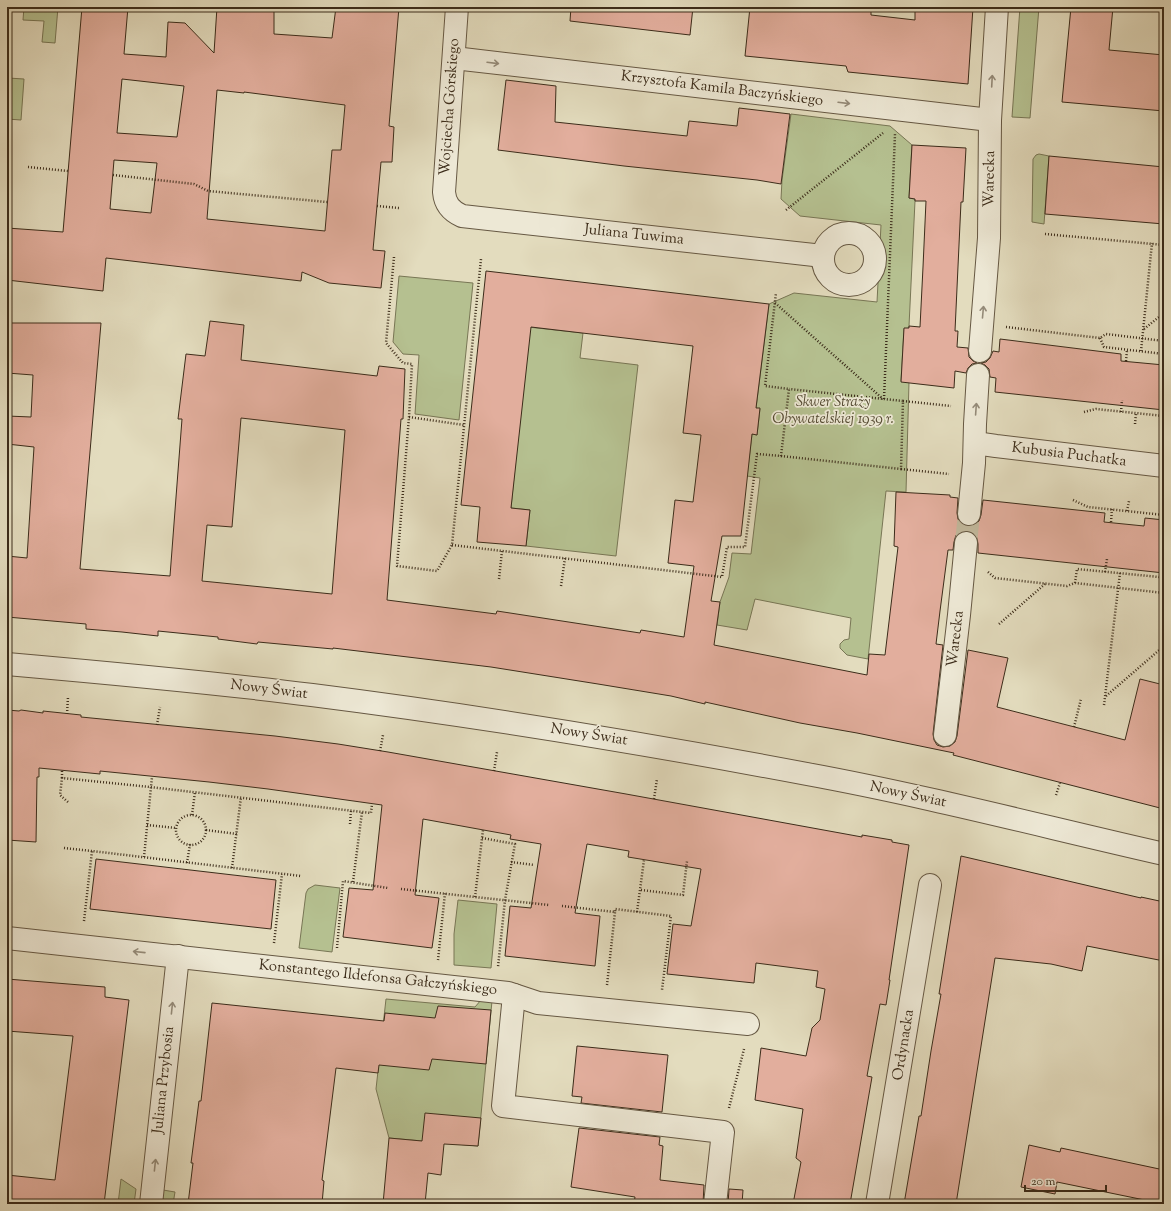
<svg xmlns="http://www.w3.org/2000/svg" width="1171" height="1211" font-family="'Sorts Mill Goudy',serif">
  <rect width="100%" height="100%" fill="#e3dcbe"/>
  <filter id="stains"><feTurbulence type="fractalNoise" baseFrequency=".005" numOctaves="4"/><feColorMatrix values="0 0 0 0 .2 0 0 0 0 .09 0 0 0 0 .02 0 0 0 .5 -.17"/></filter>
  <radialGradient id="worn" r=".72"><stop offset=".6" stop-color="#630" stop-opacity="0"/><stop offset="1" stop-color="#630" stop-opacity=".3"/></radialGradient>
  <g fill="#b5c090" stroke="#787655">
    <polygon points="24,7 58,7 55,43 42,42 44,21 23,20"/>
    <polygon points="1020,7 1039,7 1030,118 1012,117"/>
    <polygon points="7,63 10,64 8,78 24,79 21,120 7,119"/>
    <polygon points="791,114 890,126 912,145 909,198 915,199 915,201 909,326 909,328 904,329 901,381 909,382 906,492 886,491 868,659 847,655 840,648 840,644 844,640 849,639 851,618 755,599 747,630 717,625 720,602 729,577 732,553 751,554 760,478 747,476 752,434 757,435 760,409 756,408 769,304 794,293 877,302 881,225 800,216 781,199 782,180"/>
    <polygon points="1039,154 1049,156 1044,224 1032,222 1033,159 1036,155"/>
    <polygon points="399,276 473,283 459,420 415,414 419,355 403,354 393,342"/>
    <polygon points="528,327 583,333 580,358 638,365 616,556 526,546 530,510 511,508"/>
    <polygon points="315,885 340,888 332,952 299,948 306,893 308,889"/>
    <polygon points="458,900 497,904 491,968 454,965 454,934"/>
    <polygon points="386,999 475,1007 481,1000 492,1001 478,1146 389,1138 376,1089"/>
    <polygon points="121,1179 136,1189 134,1204 118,1204"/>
    <polygon points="163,1190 175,1192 173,1204 162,1204"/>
  </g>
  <g fill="#e2ae9d" stroke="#3c2c1a" fill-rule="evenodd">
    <path d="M82,7H128L124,54L166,57L168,22L185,23L214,53L217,7H274V34L332,38L336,7H399L389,126L394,127L392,162H381L373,250L385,251L381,288L329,283L302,272L301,281L106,258L103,291L7,280V228L63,232ZM122,79L184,86L177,137L117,133ZM217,90L244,93V92L345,105L341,150H332L325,231L207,219ZM114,160L157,163L151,213L110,209Z"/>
    <polygon points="571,7 693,7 690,35 570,21"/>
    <polygon points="750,7 803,7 827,10 827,7 840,7 871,11 871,15 915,20 915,7 973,7 968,84 848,72 846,66 745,56"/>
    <polygon points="1071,7 1113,7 1109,50 1164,55 1164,111 1062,102"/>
    <polygon points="506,80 556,86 555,122 687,136 689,121 737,126 739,108 790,114 781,184 757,180 624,166 498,150"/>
    <polygon points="912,145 966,148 963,202 961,202 955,331 958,331 957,347 968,348 969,357 973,361 977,363 972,364 968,368 966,373 955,371 954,388 901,382 904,328 909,328 909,326 920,327 923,267 926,201 915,201 915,199 909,198"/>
    <polygon points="1049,156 1164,167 1164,224 1045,214"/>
    <path d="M486,271L769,304L756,408H760L757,435L752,434L741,536H722L711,601L720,602L714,645L867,675L869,654L885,655L898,547L894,546L896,492L950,495V497L958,498L957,513L958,519L961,524L967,526L974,525L979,521L981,515L983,500L1105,513L1104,522L1144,526L1145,518L1164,520V573L978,553V544L977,538L974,533L967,531L960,532L956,535L954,542L953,550H948L940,611L936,644L943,645L933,734L934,740L937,745L943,747L950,746L955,742L957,736L968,650L1008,658L997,707L1125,740L1140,679L1164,685V809L953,755L954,753L857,733L800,723L705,702V704L671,696L598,684L491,667L333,648V649L258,642L257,644L218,639V637L158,631V636L122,632L86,629V624L7,617V556L27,558L34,447L7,444V416L31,417L33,375L7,373V323H101L80,569L170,576L182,419H178L186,354L205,356L210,321L244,325L241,360L377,376L379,366L405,369L403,419H401L387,600L496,614L497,611L640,633L641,630L684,637L694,566L668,563L675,500L693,502L701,435L683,433L693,346L531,327L511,508L530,510L526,546L477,542L480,507L461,505ZM241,418L345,430L332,594L202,581L207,525L232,527Z"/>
    <polygon points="1000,339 1121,354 1121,361 1164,365 1164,410 995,392 996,378 990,377 989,369 985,365 981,363 986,362 990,358 993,351 999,352"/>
    <polygon points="7,710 19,711 21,710 43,713 43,711 81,715 81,717 275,736 338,744 388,752 626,794 862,837 862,835 892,840 892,842 909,845 889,980 890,980 886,1005 880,1004 867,1076 872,1077 850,1204 793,1204 801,1162 796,1158 803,1109 755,1100 761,1048 806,1056 812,1028 820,1020 825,989 816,987 818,971 756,963 754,983 667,974 673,924 691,926 701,869 628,857 629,851 587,844 575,913 600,916 595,966 505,956 510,906 531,908 541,844 510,839 511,835 423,819 415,895 439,898 432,948 343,937 349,888 373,890 382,805 268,789 209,782 100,771 100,774 39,768 39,777 37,777 36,842 7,840"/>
    <polygon points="961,856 1141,898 1141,897 1164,902 1164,961 1087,946 1082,971 1051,964 995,958 956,1204 904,1204 919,1116 921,1116 931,1051 941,994 939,994"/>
    <polygon points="96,859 276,880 271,929 90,909"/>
    <polygon points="7,979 105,987 105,997 129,1000 104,1204 7,1204 7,1175 55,1180 73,1036 7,1031"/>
    <polygon points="212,1003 384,1021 385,1013 435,1018 438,1006 491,1010 486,1064 432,1059 429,1070 379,1065 378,1073 336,1068 322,1180 324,1181 322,1204 188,1204 193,1163 191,1163 199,1101 201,1101"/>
    <polygon points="577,1046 668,1055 662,1112 581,1103 582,1097 572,1096"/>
    <polygon points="425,1113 481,1118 478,1146 444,1144 441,1175 428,1173 425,1204 383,1204 389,1138 422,1141"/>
    <polygon points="579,1128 660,1137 659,1145 663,1146 660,1180 704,1185 703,1204 634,1204 635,1197 571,1187"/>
    <polygon points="1029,1145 1060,1152 1061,1148 1164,1170 1164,1204 1057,1182 1055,1194 1021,1187"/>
    <polygon points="729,1189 743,1190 742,1204 728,1204"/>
  </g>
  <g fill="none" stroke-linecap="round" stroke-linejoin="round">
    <polyline stroke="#c2b99d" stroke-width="22" stroke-dasharray="22 11" stroke-linecap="butt" points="966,543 969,514"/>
    <defs>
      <g id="minor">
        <path d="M457,7L444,192C445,204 451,211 462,216L823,256"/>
        <polyline points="454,58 990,120"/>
        <circle cx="849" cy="259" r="26"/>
        <polyline points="980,351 989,238 990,120 997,7"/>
        <polyline points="975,443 996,446 1164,466"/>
        <polyline points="969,514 974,463 975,424 978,375"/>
        <path d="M7,664C109,673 211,682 312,695C478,716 643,743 807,774C927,796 1045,827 1164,854"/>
        <polyline points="945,735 959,615 966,543"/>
        <polyline points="7,938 508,993 538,1003 748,1024"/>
        <polyline points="514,995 503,1106 723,1132 715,1204"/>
        <polyline points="151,1204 178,956"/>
        <polyline points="877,1204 930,885"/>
      </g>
    </defs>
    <use href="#minor" stroke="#665843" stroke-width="24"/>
    <g stroke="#3c2c1a" stroke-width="2.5" stroke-dasharray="1 2" stroke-linecap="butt">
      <polyline points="28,167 68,171"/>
      <polyline points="113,175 194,184 208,191 327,202"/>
      <polyline points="377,206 399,208"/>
      <polyline points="786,210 883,133"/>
      <polyline points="1045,234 1164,245"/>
      <polyline points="394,257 386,343 403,363 412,364 409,417 397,566 437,571 452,545 481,259"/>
      <polyline points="775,303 883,399"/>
      <polyline points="1006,327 1100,338 1106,334 1164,341"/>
      <polyline points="1144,329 1164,313"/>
      <polyline points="1100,338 1104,347 1164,354"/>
      <polyline points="1141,351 1152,243"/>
      <polyline points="1126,361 1127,350"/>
      <polyline points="884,399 895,134"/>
      <polyline points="903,401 951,406"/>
      <polyline points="1084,412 1096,409 1164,416"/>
      <polyline points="1121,412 1122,400"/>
      <polyline points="409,417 464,425"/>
      <polyline points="1135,424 1136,413"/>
      <polyline points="781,456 901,469 903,401 789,389"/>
      <polyline points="901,469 949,474"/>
      <polyline points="1073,500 1088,507 1164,515"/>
      <polyline points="1127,511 1129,501"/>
      <polyline points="1111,522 1112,509"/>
      <polyline points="452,545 722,577 727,547 745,547 757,454 781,456 789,389 765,386 776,293"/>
      <polyline points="988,572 995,578 1067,586 1075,583 1164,593"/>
      <polyline points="1105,572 1107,559"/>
      <polyline points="499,579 502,551"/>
      <polyline points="1075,583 1077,569 1159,577 1164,584"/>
      <polyline points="561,586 565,558"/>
      <polyline points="999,624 1045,584"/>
      <polyline points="1106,696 1164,646"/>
      <polyline points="1104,705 1120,573"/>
      <polyline points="67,714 68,697"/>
      <polyline points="157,725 160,707"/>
      <polyline points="1074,727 1081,699"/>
      <polyline points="380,751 383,735"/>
      <polyline points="494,771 497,752"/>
      <polyline points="62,778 62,770"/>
      <polyline points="1056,795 1060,783"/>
      <polyline points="654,799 657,779"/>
      <polyline points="68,802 60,795 62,778 150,787 371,813 372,804"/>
      <polyline points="192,815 195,792"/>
      <circle cx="191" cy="830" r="15"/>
      <polyline points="350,824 351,811"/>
      <polyline points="147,825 176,828"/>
      <polyline points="206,830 237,834"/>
      <polyline points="482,838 515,844 505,900 498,967"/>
      <polyline points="64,848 92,851"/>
      <polyline points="144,857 152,777"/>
      <polyline points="511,862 534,865"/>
      <polyline points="187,863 190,844"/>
      <polyline points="232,868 241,797"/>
      <polyline points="353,882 362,812"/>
      <polyline points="401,889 549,905"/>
      <polyline points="641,890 683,895 687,861"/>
      <polyline points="475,897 483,830"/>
      <polyline points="562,906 615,912 615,909 671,916 662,990"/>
      <polyline points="637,912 644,860"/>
      <polyline points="84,921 92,851 301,876"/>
      <polyline points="274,943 282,874"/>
      <polyline points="337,948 343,881 388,888"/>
      <polyline points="438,960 445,893"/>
      <polyline points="607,985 615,912"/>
      <polyline points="729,1108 744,1049"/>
    </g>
    <use href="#minor" stroke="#ede8d5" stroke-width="22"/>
  </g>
  <defs><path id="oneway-shaft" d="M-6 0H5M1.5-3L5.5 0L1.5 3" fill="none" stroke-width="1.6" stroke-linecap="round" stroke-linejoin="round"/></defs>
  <g stroke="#948a78">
    <use href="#oneway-shaft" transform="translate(493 63) rotate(7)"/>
    <use href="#oneway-shaft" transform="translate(992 81) rotate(-87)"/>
    <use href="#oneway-shaft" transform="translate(844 103) rotate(7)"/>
    <use href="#oneway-shaft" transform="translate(983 312) rotate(-85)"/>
    <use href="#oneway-shaft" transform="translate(976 409) rotate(-86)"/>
    <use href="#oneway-shaft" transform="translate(139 952) rotate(-174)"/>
    <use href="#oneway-shaft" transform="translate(172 1008) rotate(-84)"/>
    <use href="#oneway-shaft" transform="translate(155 1165) rotate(-84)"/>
  </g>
  <g text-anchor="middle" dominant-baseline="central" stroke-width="3.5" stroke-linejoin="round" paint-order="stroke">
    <g font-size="15" fill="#3c2c1a" stroke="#ede8d5">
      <text transform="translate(722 89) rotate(7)">Krzysztofa Kamila Baczyńskiego</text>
      <text transform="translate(450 107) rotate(-86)">Wojciecha Górskiego</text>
      <text transform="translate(990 179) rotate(-89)">Warecka</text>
      <text transform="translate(634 235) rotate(6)">Juliana Tuwima</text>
      <text transform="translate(1069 455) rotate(7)">Kubusia Puchatka</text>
      <text transform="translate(956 639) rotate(-83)">Warecka</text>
      <text transform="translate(269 690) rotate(7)">Nowy Świat</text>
      <text transform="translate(589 735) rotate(9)">Nowy Świat</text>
      <text transform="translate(908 795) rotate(12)">Nowy Świat</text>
      <text transform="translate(378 978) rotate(6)">Konstantego Ildefonsa Gałczyńskiego</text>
      <text transform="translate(904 1045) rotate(-81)">Ordynacka</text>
      <text transform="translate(164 1080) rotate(-84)">Juliana Przybosia</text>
    </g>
    <g font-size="15" font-style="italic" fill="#544a32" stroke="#ede8d5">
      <text x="833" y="402">Skwer Straży<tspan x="833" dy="17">Obywatelskiej 1939 r.</tspan></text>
    </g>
  </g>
  <rect width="1171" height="1211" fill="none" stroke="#e3dcbe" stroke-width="24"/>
  <rect x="8" y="8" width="1155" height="1195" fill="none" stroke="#3c2c1a" stroke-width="2"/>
  <rect x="12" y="12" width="1147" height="1187" fill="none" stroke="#3c2c1a"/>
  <path d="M1025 1185v6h81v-6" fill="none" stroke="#3c2c1a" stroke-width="2"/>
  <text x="1031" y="1185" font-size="12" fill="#3c2c1a" stroke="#ede8d5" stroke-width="3" paint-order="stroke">20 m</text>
  <rect width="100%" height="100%" filter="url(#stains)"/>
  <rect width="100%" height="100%" fill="url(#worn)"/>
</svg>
